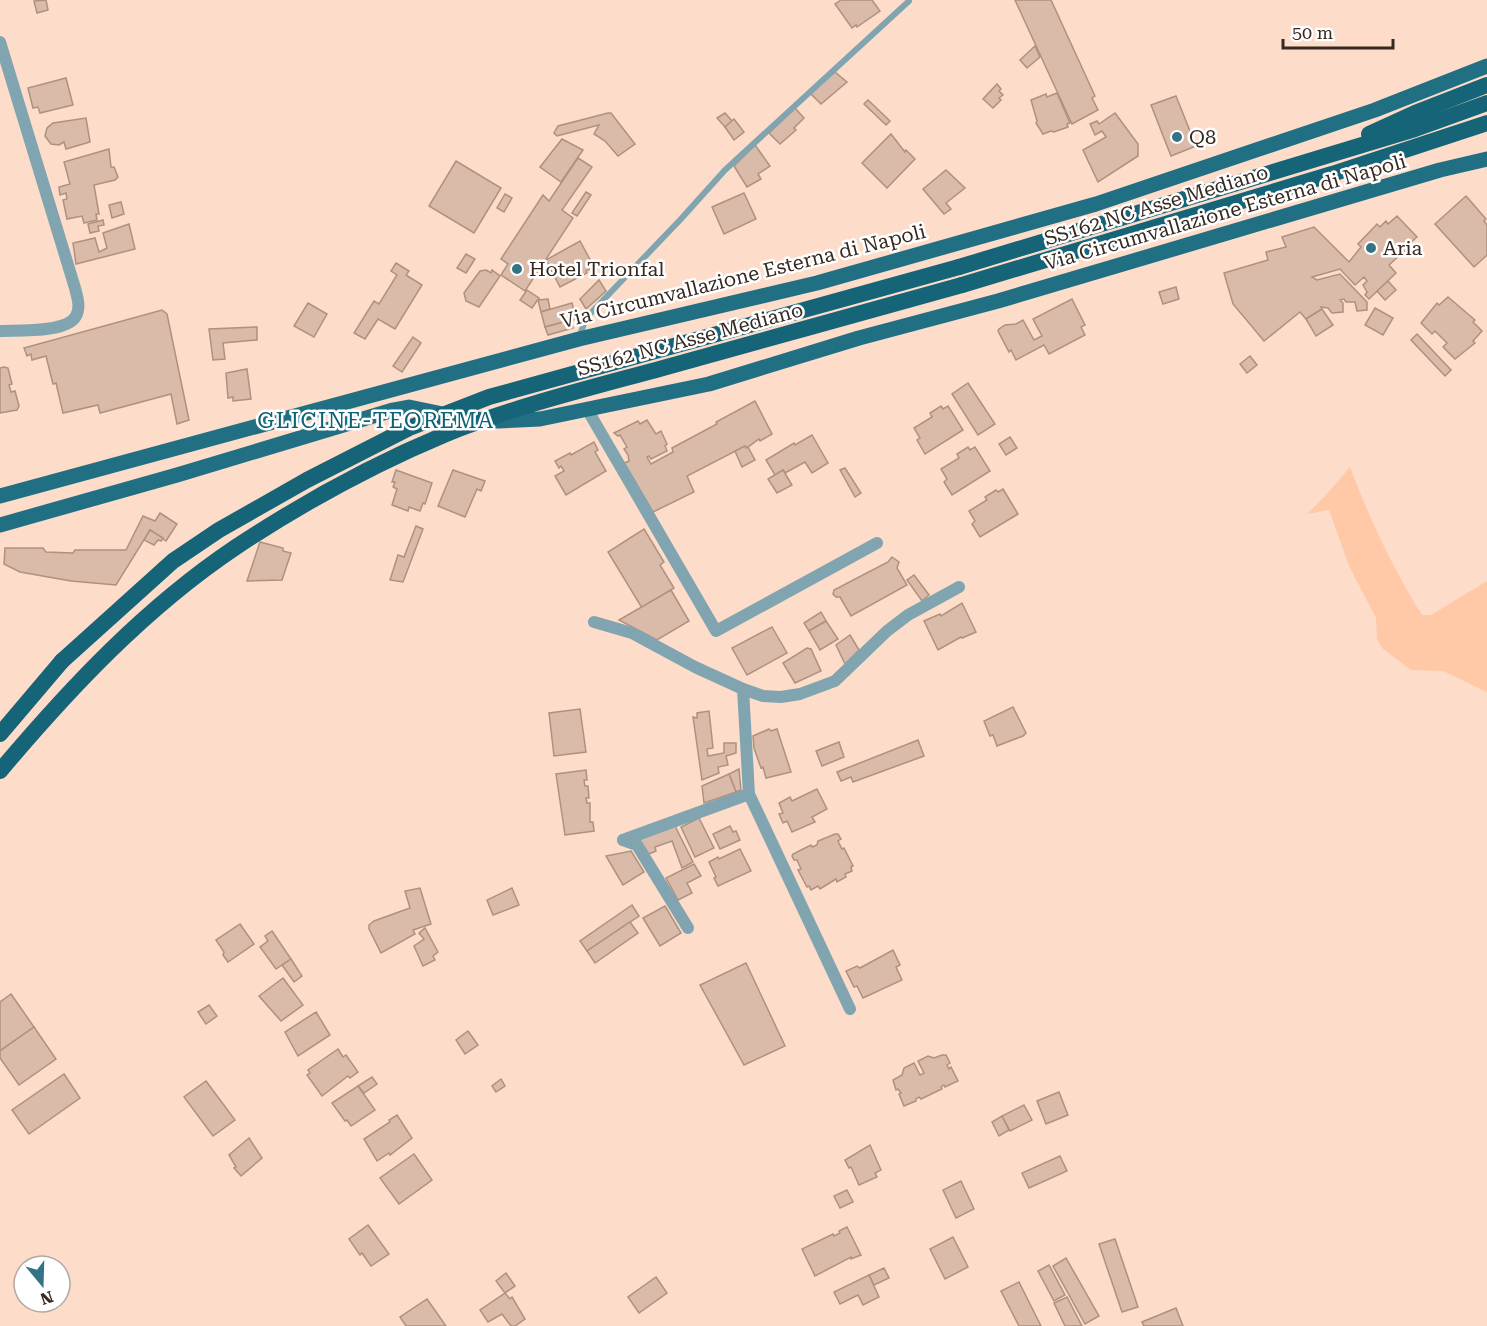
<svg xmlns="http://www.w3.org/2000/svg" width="1487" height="1326" font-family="'Roboto Serif',serif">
  <rect width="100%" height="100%" fill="#fddcc9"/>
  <path fill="#ffc9a8" d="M1350,467C1369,518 1393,569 1422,615H1431L1487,581V692L1443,671L1411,670L1382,648L1377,639L1376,618L1349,566L1329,510L1307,514L1326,495Z"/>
  <g fill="#dabaa8" stroke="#af917f" stroke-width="1.5">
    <polygon points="46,0 48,10 37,13 34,1"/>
    <polygon points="841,0 872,0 880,11 857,27 856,25 852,28 835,4"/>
    <polygon points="1015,0 1051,0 1095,96 1092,98 1098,110 1072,124"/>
    <polygon points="1035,46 1040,57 1027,68 1020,60"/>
    <polygon points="835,72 847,82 821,104 810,93"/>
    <polygon points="66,78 73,105 40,113 38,107 33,108 28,88"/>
    <polygon points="997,84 1001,89 999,91 1003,95 999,98 1001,100 993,108 983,99"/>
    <polygon points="1057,93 1070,123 1067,124 1068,127 1054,132 1051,131 1043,134 1036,123 1037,121 1031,100 1046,94 1047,97"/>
    <polygon points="1176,96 1196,146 1171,156 1151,105"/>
    <polygon points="868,100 890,121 886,125 864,104"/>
    <polygon points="795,108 804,118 794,128 796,130 780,144 769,133"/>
    <polygon points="608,113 611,113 635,144 618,156 605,141 594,134 599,125 557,136 554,133 558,126"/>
    <polygon points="725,113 732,121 725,127 717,118"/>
    <polygon points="1115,113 1138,144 1138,156 1098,182 1083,150 1106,137 1102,131 1095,135 1090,124 1097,121 1099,124"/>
    <polygon points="86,118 90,142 66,149 64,142 59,145 51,144 45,136 47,128 53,123"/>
    <polygon points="734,119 744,132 734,140 725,127"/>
    <polygon points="891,134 905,152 906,150 915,159 887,188 862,163"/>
    <polygon points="562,139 583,150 561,182 540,167"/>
    <polygon points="755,145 770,166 758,174 761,179 747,187 734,166"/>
    <polygon points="109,149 111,167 114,167 118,177 115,180 94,185 99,214 96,214 97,220 84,223 82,216 67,219 63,200 67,199 66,193 60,195 59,187 70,184 64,162"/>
    <polygon points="578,158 592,167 562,210 573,218 525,291 501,275 508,264 501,259 543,195 549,201"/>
    <polygon points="456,161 501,188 474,233 429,206"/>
    <polygon points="946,170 965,188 946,203 951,209 944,214 923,189"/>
    <polygon points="586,192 591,195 577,216 572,213"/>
    <polygon points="744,193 756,219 724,234 712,207"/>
    <polygon points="505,194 512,198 504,212 497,208"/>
    <polygon points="1466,196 1486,219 1484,221 1487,225 1487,255 1474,267 1435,224"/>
    <polygon points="121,202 124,214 112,218 109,205"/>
    <polygon points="1397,216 1417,237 1409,244 1411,245 1389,265 1396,273 1369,299 1365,295 1367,292 1363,285 1367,281 1364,277 1355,285 1340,269 1312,277 1317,280 1340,274 1367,302 1367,310 1357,311 1355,302 1346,302 1344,299 1340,300 1343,303 1343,312 1332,313 1328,308 1321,307 1322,309 1306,319 1300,312 1264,341 1233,304 1224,273 1268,260 1266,252 1286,247 1282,237 1314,227 1349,262 1361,247 1358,244 1377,224 1380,227 1386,221 1388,224"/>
    <polygon points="103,220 104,225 98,226 99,231 90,233 88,224"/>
    <polygon points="129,224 135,249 76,264 73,243 95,238 99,252 107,248 103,233"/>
    <polygon points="580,241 594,267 586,271 587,273 560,287 546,260"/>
    <polygon points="466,254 475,259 466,273 457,268"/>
    <polygon points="396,263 409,271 406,275 422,285 395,329 378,319 365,339 354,333 374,301 379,304 397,275 391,271"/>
    <polygon points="486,270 491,273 492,270 500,276 479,307 466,301 464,293 480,271"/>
    <polygon points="599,280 606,291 586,309 580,299"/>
    <polygon points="1388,281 1396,290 1385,300 1377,291"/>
    <polygon points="1176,287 1179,299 1163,304 1159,292"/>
    <polygon points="527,290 539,298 532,308 520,300"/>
    <polygon points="1448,297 1475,320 1473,322 1482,331 1473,341 1475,343 1455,359 1443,347 1447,343 1435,331 1432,334 1421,323 1437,303 1439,305"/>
    <polygon points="548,299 550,309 541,312 538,300"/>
    <polygon points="1072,299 1085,325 1081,327 1085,335 1049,354 1044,345 1016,360 1011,350 1009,352 998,331 999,329 1005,325 1016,324 1023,320 1034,340 1042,336 1033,319"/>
    <polygon points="308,303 327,314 314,337 294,326"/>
    <polygon points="572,303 576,319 545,327 541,312"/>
    <polygon points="1375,308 1393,318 1383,335 1365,325"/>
    <polygon points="1322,309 1333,325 1316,336 1306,319"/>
    <polygon points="162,310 167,314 189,420 177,424 171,394 100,413 98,405 63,413 56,383 53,384 46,356 32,360 31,354 27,356 24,348"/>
    <polygon points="571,320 573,328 548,335 545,327"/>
    <polygon points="257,327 257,340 223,343 225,359 213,360 209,329"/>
    <polygon points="1417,334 1451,370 1445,376 1411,340"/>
    <polygon points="413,337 421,343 402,372 393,366"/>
    <polygon points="1250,356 1257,365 1247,373 1240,364"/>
    <polygon points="4,367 8,368 12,384 9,385 11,392 15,391 19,406 17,410 0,413 0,368"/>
    <polygon points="247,369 251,399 233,401 233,397 228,398 226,373"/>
    <polygon points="968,383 995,424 978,435 952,394"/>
    <polygon points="755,401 772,434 760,441 759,439 748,447 746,448 745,446 687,476 694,492 653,512 624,463 629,461 628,455 624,449 627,447 620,435 618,436 614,433 638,421 640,424 647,420 656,434 661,431 667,444 665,446 667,451 651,459 649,456 647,457 651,464 673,452 672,448 717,424 716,422"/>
    <polygon points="941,406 943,409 948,406 963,430 925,454 917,440 920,438 914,428 932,417 930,413"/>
    <polygon points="812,435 828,463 812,473 805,462 785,473 783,470 775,475 766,460 794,443 795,445"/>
    <polygon points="1010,437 1017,448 1006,455 999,444"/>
    <polygon points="594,442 598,450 595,452 606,471 566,495 555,476 564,471 561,466 559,468 555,461 570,453 571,455"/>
    <polygon points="745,446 746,448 748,447 755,460 742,467 735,451"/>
    <polygon points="968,447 970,450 975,447 990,471 952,495 944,482 947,479 941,469 959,458 957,454"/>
    <polygon points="845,468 861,493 855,497 840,470"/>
    <polygon points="396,470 432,483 425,504 423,503 420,511 409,507 408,511 392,505 397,489 393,487 395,482 392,482"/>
    <polygon points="453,470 485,481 481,491 477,489 465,517 438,506"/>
    <polygon points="783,470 792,485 777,493 768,479"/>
    <polygon points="1003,489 1018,514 980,537 972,524 975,521 969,511 987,500 985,497 996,490 998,492"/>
    <polygon points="160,513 177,524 166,541 150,530 116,585 71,581 20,572 4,564 5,548 43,548 46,552 73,553 75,550 126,550 143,516 155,521"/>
    <polygon points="416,526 423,529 403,582 390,580 398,555 404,557"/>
    <polygon points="644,529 664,562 660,565 674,588 642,608 608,552"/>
    <polygon points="150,530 163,538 161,541 158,540 154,545 144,540"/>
    <polygon points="260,542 283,548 283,551 291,553 282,580 247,581"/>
    <polygon points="892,557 899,562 897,568 907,585 851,616 840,597 836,597 833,594 834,590 888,562"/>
    <polygon points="914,575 929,595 922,601 907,580"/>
    <polygon points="671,590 689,621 657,640 619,620"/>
    <polygon points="962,603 976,632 962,638 961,637 938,650 924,621 940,614 941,616"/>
    <polygon points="821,612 826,621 809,631 804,623"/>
    <polygon points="826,621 838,639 820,650 809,631"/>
    <polygon points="772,627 787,653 747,675 732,648"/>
    <polygon points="850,635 859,650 845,664 836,645"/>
    <polygon points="807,648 811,649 821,671 795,683 783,663"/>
    <polygon points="1013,707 1026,733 1023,736 997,746 993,735 990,736 984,721"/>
    <polygon points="580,709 586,752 554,756 549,713"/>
    <polygon points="709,711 713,748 707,749 708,756 724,753 724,743 736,743 736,753 726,756 728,765 718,767 719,773 702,780 693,717 697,718 697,713"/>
    <polygon points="769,729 771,731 777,729 791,772 766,778 763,767 761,768 754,748 753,736"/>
    <polygon points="918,740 924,756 853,782 851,777 841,781 837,772"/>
    <polygon points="839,742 844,757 822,766 816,751"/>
    <polygon points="739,769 741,790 736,792 729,774"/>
    <polygon points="586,770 587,780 584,780 585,786 588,786 589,798 586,798 587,803 590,803 590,822 593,822 594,831 565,835 556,774"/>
    <polygon points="729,774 736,792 704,803 702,786"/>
    <polygon points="817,789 827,809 812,817 815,822 792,832 787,821 783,823 779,814 783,813 779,803 790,797 792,801"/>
    <polygon points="699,818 714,848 695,857 681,827"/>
    <polygon points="674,824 693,862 682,868 672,841 655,847 656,851 649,854 636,838"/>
    <polygon points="730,826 733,832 736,831 740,840 720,849 713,834"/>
    <polygon points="835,834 838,834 841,839 838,841 842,849 844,848 853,866 851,867 852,871 845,874 846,877 837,882 836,879 820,889 818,886 811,890 809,886 807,887 798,870 801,869 797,860 794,860 792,856 793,854 811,845 812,847 817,845 818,841"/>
    <polygon points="740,849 751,871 718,886 714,878 716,877 709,862 718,857 719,859"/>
    <polygon points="631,851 644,872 623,885 606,856"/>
    <polygon points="694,864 701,876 687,883 692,893 678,900 666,878"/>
    <polygon points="420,888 431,924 413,930 415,934 381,953 369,929 369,925 374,921 410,908 405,891"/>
    <polygon points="512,888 519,905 493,915 487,900"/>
    <polygon points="632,905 639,916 587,951 580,941"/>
    <polygon points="665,906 681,933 660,946 643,918"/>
    <polygon points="630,922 638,933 595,963 587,951"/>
    <polygon points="240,924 254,944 228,962 223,955 224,952 216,940"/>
    <polygon points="425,928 438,952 433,956 435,960 423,966 414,946 424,939 419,933"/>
    <polygon points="272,931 291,959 276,969 260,947 268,941 265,936"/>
    <polygon points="893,950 900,965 896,967 902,980 863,998 857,986 854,987 846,971 857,966 860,968"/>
    <polygon points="291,959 302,976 294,982 282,965"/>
    <polygon points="746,963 785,1046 744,1065 700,985"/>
    <polygon points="283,978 303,1005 281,1021 259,996"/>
    <polygon points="11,994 34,1027 0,1051 0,1002"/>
    <polygon points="209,1005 217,1016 206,1024 198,1012"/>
    <polygon points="316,1012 330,1035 298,1056 285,1032"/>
    <polygon points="34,1027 56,1059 19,1085 0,1058 0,1051"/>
    <polygon points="468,1031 478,1045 465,1054 456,1040"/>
    <polygon points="338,1049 343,1057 346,1055 358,1072 350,1078 348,1076 322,1096 307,1075 310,1073 308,1070"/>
    <polygon points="942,1055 946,1055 950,1063 947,1065 949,1069 951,1067 958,1081 945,1087 944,1085 941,1087 942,1089 921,1099 919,1097 916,1099 916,1101 904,1106 899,1094 901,1093 898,1089 896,1090 893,1080 902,1075 904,1068 914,1063 920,1075 924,1073 918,1061 928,1056 934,1058"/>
    <polygon points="64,1074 80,1098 29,1134 12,1110"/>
    <polygon points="372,1077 377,1084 364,1093 358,1086"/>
    <polygon points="501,1079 505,1086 496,1092 492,1086"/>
    <polygon points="206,1081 235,1120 213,1136 184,1097"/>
    <polygon points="358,1086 375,1110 351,1126 347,1120 345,1121 332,1103"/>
    <polygon points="1059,1092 1068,1115 1046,1124 1037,1101"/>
    <polygon points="1024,1105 1032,1120 1010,1131 1002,1116"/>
    <polygon points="397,1115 412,1138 390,1155 389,1153 377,1161 364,1139 390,1122 389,1120"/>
    <polygon points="1002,1116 1009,1130 999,1136 992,1122"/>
    <polygon points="249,1138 262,1158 241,1176 234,1168 236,1167 229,1155"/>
    <polygon points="870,1145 881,1170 875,1173 877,1177 859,1185 851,1167 849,1168 845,1160"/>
    <polygon points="414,1154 432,1180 399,1204 380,1178"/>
    <polygon points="1060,1156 1067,1171 1029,1188 1022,1173"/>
    <polygon points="961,1181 974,1209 956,1218 943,1190"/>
    <polygon points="847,1190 853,1202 840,1208 834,1196"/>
    <polygon points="368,1225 389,1254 371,1266 362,1253 360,1255 349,1239"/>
    <polygon points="847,1227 861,1255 851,1259 851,1257 815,1276 802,1249 833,1234 834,1236 840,1233 839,1231"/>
    <polygon points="953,1237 968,1267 945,1279 930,1249"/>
    <polygon points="1115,1239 1138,1307 1122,1312 1099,1244"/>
    <polygon points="1066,1258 1099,1316 1085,1324 1053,1266"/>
    <polygon points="1049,1265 1065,1295 1054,1301 1038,1271"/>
    <polygon points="884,1268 889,1278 874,1285 869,1275"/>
    <polygon points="506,1273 515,1286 505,1293 510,1299 512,1297 525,1319 515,1326 511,1326 502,1314 488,1322 480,1310 505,1293 496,1281"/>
    <polygon points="869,1275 879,1297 863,1305 858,1295 840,1304 834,1292"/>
    <polygon points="656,1277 667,1293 639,1313 628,1297"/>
    <polygon points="1019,1282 1041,1326 1019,1326 1001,1291"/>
    <polygon points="1067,1297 1082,1326 1065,1326 1054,1303"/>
    <polygon points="427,1299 446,1326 406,1326 400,1317"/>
    <polygon points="1176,1308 1183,1326 1144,1326 1142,1322"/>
  </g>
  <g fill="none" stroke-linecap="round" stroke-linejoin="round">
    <polyline stroke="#81a5b0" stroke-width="6" points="579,338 586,318 680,220 725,170 909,1"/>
    <g stroke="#81a5b0" stroke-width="12">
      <path d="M0,42L75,288C77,296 81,307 76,316C67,333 18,330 0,331"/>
      <polyline points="587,409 716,631 877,543"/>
      <polyline points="594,622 632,633 695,667 743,689 763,696 781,697 800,694 835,681 887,631 908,615 959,587"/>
      <polyline points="749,794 850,1009"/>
      <polyline points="623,840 749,794 743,689"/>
      <polyline points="623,840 637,845 688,928"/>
    </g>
    <g stroke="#216f83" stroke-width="15">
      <polyline points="0,496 579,339 817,283 1096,204 1375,110 1487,66"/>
      <polyline points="0,525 177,475 393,410 409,407 462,418 498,421 540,419 709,384 859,338 998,301 1440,170 1487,159"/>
    </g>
    <g stroke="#166477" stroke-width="16">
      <polyline points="1369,134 1415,113 1487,85"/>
      <polyline points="959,267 1415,129 1487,103"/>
      <polyline points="962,285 1332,174 1487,123"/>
      <polyline points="0,734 62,661"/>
    </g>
    <g stroke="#166477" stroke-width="16">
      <polyline points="62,661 173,561 219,530 307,480 409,428 489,397 959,267"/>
      <path d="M0,771C70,688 145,608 236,547C301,504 374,464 446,434C516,406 590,388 663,368C763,340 862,313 962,285"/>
    </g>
  </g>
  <g fill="#327486" stroke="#fff" stroke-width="2">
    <circle cx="1177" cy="137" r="6"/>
    <circle cx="1371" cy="248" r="6"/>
    <circle cx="517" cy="269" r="6"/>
  </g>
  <g text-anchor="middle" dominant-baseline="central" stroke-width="5" stroke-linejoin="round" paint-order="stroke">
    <g font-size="20" fill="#352921" stroke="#fff" text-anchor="start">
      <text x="1189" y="137">Q8</text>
      <text x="1383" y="248">Aria</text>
      <text x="529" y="269">Hotel Trionfal</text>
    </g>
    <g font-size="20" fill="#352921" stroke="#fff">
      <text transform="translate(1156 205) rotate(-17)">SS162 NC Asse Mediano</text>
      <text transform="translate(1225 212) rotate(-16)">Via Circumvallazione Esterna di Napoli</text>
      <text transform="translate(743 276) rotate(-14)">Via Circumvallazione Esterna di Napoli</text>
      <text transform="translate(690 339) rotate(-15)">SS162 NC Asse Mediano</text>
    </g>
    <g font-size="22" letter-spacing="1.5" fill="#096275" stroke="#fff">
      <text x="376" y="420">GLICINE-TEOREMA</text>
    </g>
  </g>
  <g transform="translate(42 1284) rotate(161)"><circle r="28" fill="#ffffff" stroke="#aea9a6" stroke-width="1.5"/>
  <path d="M0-4.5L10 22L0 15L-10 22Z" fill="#327486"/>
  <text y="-9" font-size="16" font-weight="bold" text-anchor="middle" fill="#352921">N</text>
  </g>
  <path d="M1283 39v9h110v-9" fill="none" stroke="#352921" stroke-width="3"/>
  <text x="1292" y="39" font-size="18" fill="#352921" stroke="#ffffff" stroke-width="4.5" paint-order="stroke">50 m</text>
</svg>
